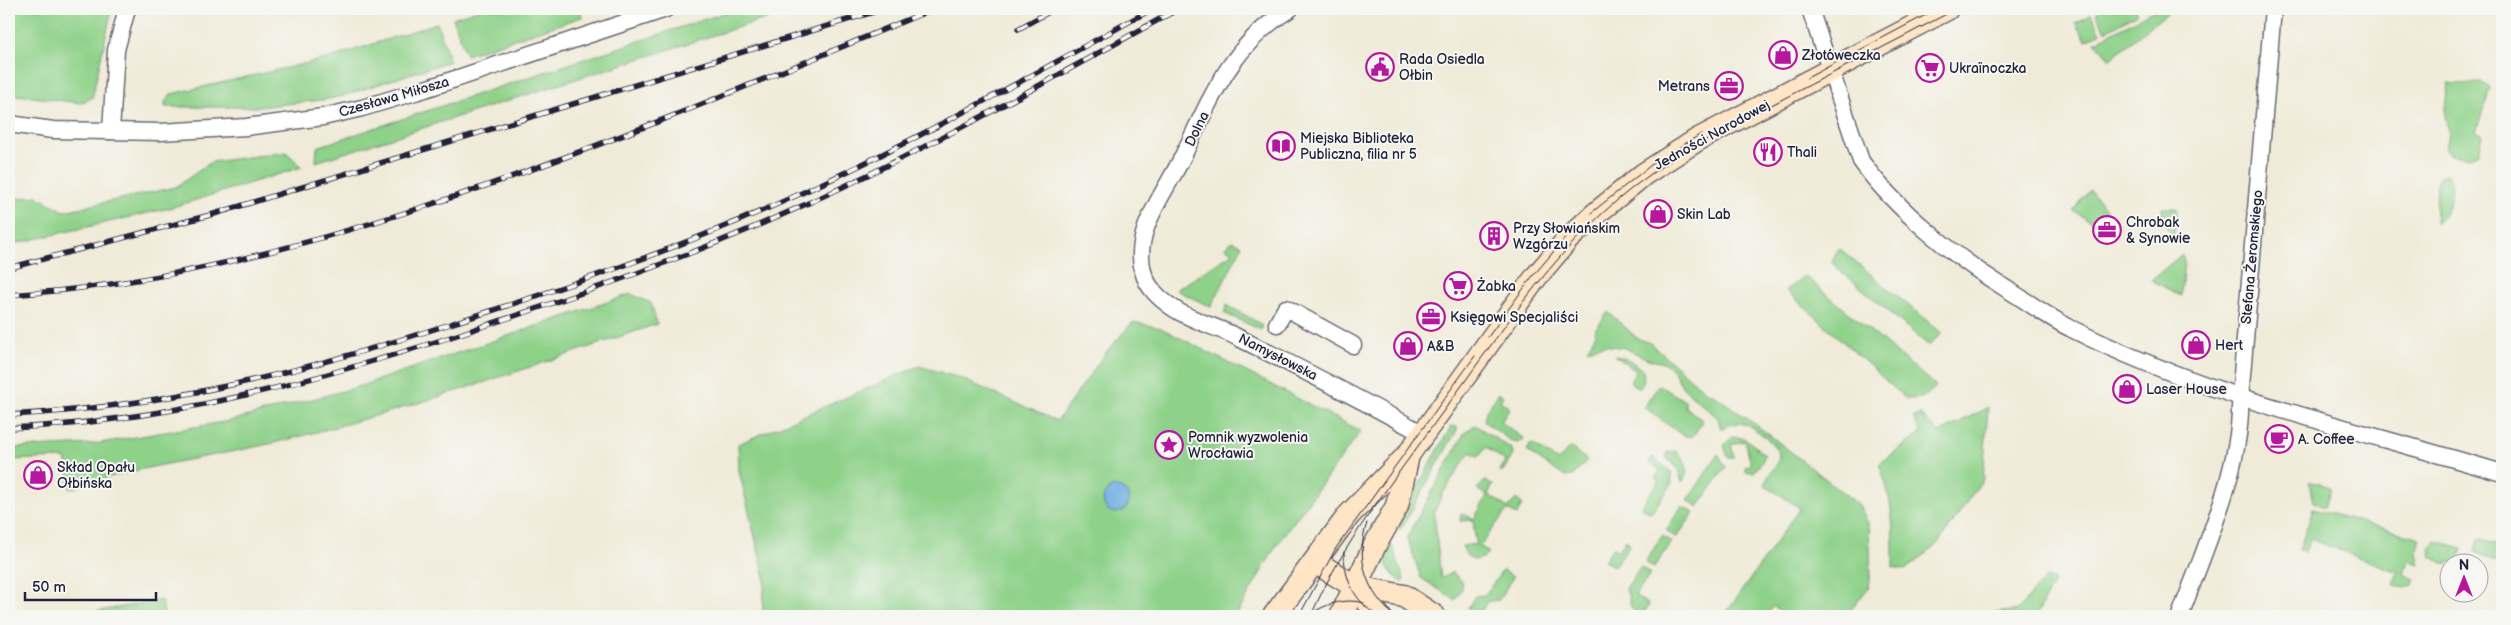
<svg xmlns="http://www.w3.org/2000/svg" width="2511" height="625" font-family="'Balsamiq Sans',sans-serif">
  <rect width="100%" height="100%" fill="#f6f6f2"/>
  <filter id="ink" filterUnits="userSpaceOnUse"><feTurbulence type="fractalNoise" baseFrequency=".02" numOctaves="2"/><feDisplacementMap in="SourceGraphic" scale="10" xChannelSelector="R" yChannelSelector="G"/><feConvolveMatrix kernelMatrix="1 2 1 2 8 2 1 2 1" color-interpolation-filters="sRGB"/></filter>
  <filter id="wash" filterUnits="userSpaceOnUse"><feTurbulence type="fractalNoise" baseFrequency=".0096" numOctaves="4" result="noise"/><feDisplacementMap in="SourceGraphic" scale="20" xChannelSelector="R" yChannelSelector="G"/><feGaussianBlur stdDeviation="1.12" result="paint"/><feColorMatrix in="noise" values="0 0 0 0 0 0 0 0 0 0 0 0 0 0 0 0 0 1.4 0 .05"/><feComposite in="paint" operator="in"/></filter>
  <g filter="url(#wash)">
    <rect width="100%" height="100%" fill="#f0ebd8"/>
    <g fill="#8ed189" stroke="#587a62">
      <polygon points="9,9 112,9 92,98 80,103 9,94"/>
      <polygon points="480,9 580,9 582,17 466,55 453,18"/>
      <polygon points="736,9 804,9 752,23 316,162 317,147"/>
      <polygon points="2103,9 2136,9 2138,13 2106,31 2096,13"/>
      <polygon points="2156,9 2172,9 2110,59 2095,42"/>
      <polygon points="2091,14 2101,33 2086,40 2076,23"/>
      <polygon points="437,23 450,61 343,96 323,100 258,107 165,107 165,102 171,94 330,58"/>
      <polygon points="2482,83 2490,88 2476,132 2483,135 2479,153 2471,158 2451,155 2446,149 2449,132 2445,108 2448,84"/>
      <polygon points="286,152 302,167 170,208 9,245 9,199 36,196 64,211 176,187 211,162"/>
      <path d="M2447,174C2458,185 2448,218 2435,223L2437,184L2439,178Z"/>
      <polygon points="2090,190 2107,210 2099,226 2073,211"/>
      <polygon points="2162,208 2177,208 2174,237 2162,221"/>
      <polygon points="1233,241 1242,246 1211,307 1176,290 1233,253 1225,247"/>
      <polygon points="1839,248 1942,333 1929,346 1834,265 1832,262"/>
      <polygon points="2181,255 2184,258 2181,296 2151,280"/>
      <path d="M1805,276L1936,386C1927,397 1919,401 1905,398L1786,290Z"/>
      <path d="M631,294L651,303L657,324C537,365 417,407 294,438C220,457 142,464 70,489L65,458L9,460V448L94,444L230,421L354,388Z"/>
      <polygon points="1227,305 1259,323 1263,328 1261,330 1224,313"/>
      <path d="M1608,312L1637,338L1650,343L1705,391L1713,394L1759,427L1859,505L1869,525L1871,573L1869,587L1846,616H1785L1774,606L1765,616H1724L1800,508L1765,485C1766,474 1778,468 1779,457C1780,446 1754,427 1744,424C1735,422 1728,425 1721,429L1718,418L1683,388L1674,372L1665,363L1650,360L1625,348L1604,345L1587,349L1596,334L1594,331Z"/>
      <polygon points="1133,322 1161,328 1361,431 1276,546 1236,616 762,616 765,578 739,471 738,444 919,366 960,378 1057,421 1107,351"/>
      <path d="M1614,355L1629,360L1643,370C1644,379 1645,383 1639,389L1630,382L1636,371Z"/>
      <polygon points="1659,385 1685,401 1685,407 1702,420 1702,423 1692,437 1682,435 1644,407"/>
      <polygon points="1499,393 1503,396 1500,401 1510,408 1501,422 1524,439 1519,443 1512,442 1484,421 1486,411"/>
      <path d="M1988,407L1983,479L1937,545L1905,570L1893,567C1893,526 1894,503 1879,464L1921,433L1913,418L1920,414L1939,433Z"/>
      <polygon points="1475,425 1512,449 1513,455 1503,471 1500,471 1505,461 1486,447 1479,457 1470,452 1443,493 1434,513 1441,579 1452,572 1461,580 1462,589 1455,600 1421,578 1407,537 1465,432"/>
      <polygon points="1451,426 1457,427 1457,430 1401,529 1397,530 1396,527"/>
      <polygon points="1733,436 1746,439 1765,455 1762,462 1754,472 1746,472 1745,467 1751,465 1745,441 1731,444 1734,457 1728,457 1724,445"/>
      <polygon points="1531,443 1558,461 1570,447 1587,460 1573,476 1565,477 1527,451"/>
      <path d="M1676,451C1686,460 1691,471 1682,482L1678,470L1666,457L1668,452Z"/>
      <polygon points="1718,454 1726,467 1698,507 1688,500"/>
      <polygon points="1653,457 1671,472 1672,484 1651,513 1641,507 1659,481 1655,478 1660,470 1649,462"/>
      <polygon points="1485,481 1493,485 1488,494 1508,508 1516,499 1522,504 1517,515 1507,510 1480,546 1489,553 1483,558 1474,560 1467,556 1462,546 1476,544 1473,520 1460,521 1461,513 1474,519 1487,496 1477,489"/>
      <polygon points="2309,481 2331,487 2325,507 2313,503"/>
      <polygon points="1682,506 1694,513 1676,538 1666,530"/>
      <polygon points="2313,509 2420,538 2417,552 2420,564 2408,561 2404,574 2415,579 2413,585 2405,588 2395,585 2394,582 2398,572 2310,539 2305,552 2299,550"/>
      <polygon points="1662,536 1672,542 1654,568 1645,562"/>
      <polygon points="1626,539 1630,545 1614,566 1604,561 1613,547 1618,551"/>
      <polygon points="2482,539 2502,546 2502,564 2475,552 2478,540"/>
      <polygon points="2436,541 2462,548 2457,562 2448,562 2448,565 2431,557 2430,549"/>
      <path d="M1387,545L1393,547L1404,580L1402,582C1390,574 1380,560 1387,545Z"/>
      <polygon points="1641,567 1650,574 1635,595 1649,605 1643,614 1637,614 1631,607 1626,588"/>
      <polygon points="1503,570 1513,577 1499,600 1489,601 1477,616 1468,608 1475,596 1485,595"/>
      <polygon points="2046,577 2055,580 2036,616 1974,616 2018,610"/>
      <polygon points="161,600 165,616 70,616"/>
    </g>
    <circle fill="#6faee2" stroke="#48688e" cx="1116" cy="500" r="13"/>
  </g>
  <g filter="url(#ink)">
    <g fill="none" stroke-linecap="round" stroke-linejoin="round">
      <defs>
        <g id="street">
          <path d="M1290,9C1231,45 1212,96 1183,156C1167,190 1132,231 1143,271C1147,288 1160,299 1173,308C1192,321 1218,327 1239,338C1301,369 1363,400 1423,434"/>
          <path d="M1810,9L1861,161C1895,209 1955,257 2005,288C2027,301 2049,318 2072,329C2208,398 2357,429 2502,473"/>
          <polyline points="9,124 53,130 160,132 246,127 323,117 362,108 425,89 666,9"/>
          <polyline points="111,131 116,50 127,9"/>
          <polyline points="1277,324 1286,308 1353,345"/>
          <path d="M2180,616C2203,552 2243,466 2240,398L2273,9"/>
        </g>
        <g id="secondary">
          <polyline points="1315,562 1356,587 1404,596 1434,616"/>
          <polyline points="1356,587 1379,616"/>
          <polyline points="1274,616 1349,515 1408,455 1536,277 1568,239 1593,216 1644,174 1697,140 1947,9"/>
          <polyline points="1341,616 1375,545 1397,506 1408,455"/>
        </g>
      </defs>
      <use href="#street" stroke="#6a6872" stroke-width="19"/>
      <use href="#secondary" stroke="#6a6872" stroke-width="25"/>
      <use href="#street" stroke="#fff" stroke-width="16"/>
      <use href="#secondary" stroke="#fde5c5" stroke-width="22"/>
      <g stroke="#22223b" stroke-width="1">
        <polyline points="1807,78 1937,9"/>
        <polyline points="1591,213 1651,165 1701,134"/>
        <polyline points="1488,337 1532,277 1566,237"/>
        <path d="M1367,523C1355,558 1366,593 1395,616"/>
        <path d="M1344,552C1344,579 1354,601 1378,616"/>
        <path d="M1312,613C1328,603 1346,598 1364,603"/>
        <polyline points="1299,616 1336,548 1475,356"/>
        <path d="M1311,616C1342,543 1393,482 1439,417C1504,329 1560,238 1651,174C1686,149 1724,130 1762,110C1826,76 1892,43 1956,9"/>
        <polyline points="1343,616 1371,616"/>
      </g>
      <defs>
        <g id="rail">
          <polyline points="1018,29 1054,9"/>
          <polyline points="9,268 214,214 883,9"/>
          <path d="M9,295C156,285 283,252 423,207C597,150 765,79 933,9"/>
          <path d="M9,415C165,407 299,373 447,325C564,288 681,248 793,197C916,141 1034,74 1152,9"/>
          <path d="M9,428C166,422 308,383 457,335C570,298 684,259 793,210C925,151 1051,79 1178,9"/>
        </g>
      </defs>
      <use href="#rail" stroke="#22223b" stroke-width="5.5"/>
      <use href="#rail" stroke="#f6f6f2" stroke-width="4" stroke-dasharray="11" stroke-linecap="butt"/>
    </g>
  </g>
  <defs>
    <symbol id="shop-ring" viewBox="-11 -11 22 22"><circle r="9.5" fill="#f6f6f2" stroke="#b5179e" stroke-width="1.5"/><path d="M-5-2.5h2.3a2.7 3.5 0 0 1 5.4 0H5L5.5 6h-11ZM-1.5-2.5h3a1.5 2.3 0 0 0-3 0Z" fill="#b5179e"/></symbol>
    <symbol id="civic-ring" viewBox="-11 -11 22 22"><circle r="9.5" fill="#f6f6f2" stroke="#b5179e" stroke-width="1.5"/><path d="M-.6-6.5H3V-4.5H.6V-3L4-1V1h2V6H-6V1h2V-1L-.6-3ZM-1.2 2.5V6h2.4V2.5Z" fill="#b5179e"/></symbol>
    <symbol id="supermarket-ring" viewBox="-11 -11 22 22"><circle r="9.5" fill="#f6f6f2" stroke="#b5179e" stroke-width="1.5"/><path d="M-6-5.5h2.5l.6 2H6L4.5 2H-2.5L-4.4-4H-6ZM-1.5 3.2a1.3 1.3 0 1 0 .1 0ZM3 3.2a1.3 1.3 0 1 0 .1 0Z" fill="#b5179e"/></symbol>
    <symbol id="office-ring" viewBox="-11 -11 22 22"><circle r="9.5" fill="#f6f6f2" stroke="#b5179e" stroke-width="1.5"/><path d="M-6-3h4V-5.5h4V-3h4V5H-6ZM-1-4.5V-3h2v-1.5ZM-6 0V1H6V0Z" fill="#b5179e"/></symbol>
    <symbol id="library-ring" viewBox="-11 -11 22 22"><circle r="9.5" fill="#f6f6f2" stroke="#b5179e" stroke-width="1.5"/><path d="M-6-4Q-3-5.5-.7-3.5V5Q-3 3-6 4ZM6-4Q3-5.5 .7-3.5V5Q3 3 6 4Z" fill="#b5179e"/></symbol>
    <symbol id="restaurant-ring" viewBox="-11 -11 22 22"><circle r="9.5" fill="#f6f6f2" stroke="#b5179e" stroke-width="1.5"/><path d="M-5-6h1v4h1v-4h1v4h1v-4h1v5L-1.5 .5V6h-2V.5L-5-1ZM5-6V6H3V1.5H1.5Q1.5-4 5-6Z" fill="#b5179e"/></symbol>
    <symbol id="building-ring" viewBox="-11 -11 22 22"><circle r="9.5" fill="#f6f6f2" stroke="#b5179e" stroke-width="1.5"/><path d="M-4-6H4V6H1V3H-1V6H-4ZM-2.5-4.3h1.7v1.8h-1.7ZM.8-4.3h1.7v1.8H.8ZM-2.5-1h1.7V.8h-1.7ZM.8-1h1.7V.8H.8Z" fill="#b5179e"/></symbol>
    <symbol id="cafe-ring" viewBox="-11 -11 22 22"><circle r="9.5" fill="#f6f6f2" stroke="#b5179e" stroke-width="1.5"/><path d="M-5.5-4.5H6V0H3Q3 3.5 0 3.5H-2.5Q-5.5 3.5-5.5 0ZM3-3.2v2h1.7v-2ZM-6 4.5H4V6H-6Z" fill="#b5179e"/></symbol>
    <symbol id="sight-ring" viewBox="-11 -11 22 22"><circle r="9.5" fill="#f6f6f2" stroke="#b5179e" stroke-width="1.5"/><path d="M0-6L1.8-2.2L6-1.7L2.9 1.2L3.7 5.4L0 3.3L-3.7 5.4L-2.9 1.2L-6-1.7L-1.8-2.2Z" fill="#b5179e"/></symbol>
  </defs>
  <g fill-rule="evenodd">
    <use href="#shop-ring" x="1767" y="39" width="32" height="32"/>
    <use href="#civic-ring" x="1364" y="51" width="32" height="32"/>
    <use href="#supermarket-ring" x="1914" y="52" width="32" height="32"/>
    <use href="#office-ring" x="1713" y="70" width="32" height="32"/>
    <use href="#library-ring" x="1265" y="130" width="32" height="32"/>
    <use href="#restaurant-ring" x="1752" y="136" width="32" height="32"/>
    <use href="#shop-ring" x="1642" y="198" width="32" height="32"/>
    <use href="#office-ring" x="2091" y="214" width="32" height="32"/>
    <use href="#building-ring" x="1478" y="220" width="32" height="32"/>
    <use href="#supermarket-ring" x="1442" y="270" width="32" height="32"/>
    <use href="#office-ring" x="1415" y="301" width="32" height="32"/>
    <use href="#shop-ring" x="2180" y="329" width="32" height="32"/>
    <use href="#shop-ring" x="1392" y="330" width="32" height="32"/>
    <use href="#shop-ring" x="2111" y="373" width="32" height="32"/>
    <use href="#cafe-ring" x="2263" y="423" width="32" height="32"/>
    <use href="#sight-ring" x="1153" y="429" width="32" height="32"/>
    <use href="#shop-ring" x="22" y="459" width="32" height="32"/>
  </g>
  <g text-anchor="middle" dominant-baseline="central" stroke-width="4" stroke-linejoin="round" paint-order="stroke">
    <g font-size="14" fill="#22223b" stroke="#f6f6f2" text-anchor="start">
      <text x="1802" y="55">Złotóweczka</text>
      <text x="1399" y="59">Rada Osiedla<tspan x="1399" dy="16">Ołbin</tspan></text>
      <text x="1949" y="68">Ukraïnoczka</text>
      <text x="1710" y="86" text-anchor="end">Metrans</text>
      <text x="1300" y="138">Miejska Biblioteka<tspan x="1300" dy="16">Publiczna, filia nr 5</tspan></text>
      <text x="1787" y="152">Thali</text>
      <text x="1677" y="214">Skin Lab</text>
      <text x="2126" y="222">Chrobak<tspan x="2126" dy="16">&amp; Synowie</tspan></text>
      <text x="1513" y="228">Przy Słowiańskim<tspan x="1513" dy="16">Wzgórzu</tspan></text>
      <text x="1477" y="286">Żabka</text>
      <text x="1450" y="317">Księgowi Specjaliści</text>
      <text x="2215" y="345">Hert</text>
      <text x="1427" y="346">A&amp;B</text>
      <text x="2146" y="389">Laser House</text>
      <text x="1188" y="437">Pomnik wyzwolenia<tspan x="1188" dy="16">Wrocławia</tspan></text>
      <text x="2298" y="439">A. Coffee</text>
      <text x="57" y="467">Skład Opału<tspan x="57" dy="16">Ołbińska</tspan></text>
    </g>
    <g font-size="14" fill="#22223b" stroke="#f6f6f2">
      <text transform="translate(394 97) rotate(-16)">Czesława Miłosza</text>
      <text transform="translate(1197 129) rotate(-64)">Dolna</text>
      <text transform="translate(1712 135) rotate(-29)">Jedności Narodowej</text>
      <text transform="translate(2252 257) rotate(-85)">Stefana Żeromskiego</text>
      <text transform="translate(1278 357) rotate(27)">Namysłowska</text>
    </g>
  </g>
  <rect width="2511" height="625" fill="none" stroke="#f6f6f2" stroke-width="30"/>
  <g transform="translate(2464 578)"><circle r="24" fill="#f6f6f2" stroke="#a1a1a9"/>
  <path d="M0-4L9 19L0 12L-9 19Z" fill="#b5179e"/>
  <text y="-8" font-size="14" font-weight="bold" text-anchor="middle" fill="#22223b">N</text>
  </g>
  <path d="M25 592v8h131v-8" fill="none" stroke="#22223b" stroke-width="2.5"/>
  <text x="32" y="592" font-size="15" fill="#22223b" stroke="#f6f6f2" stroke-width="4" paint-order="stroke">50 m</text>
</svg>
